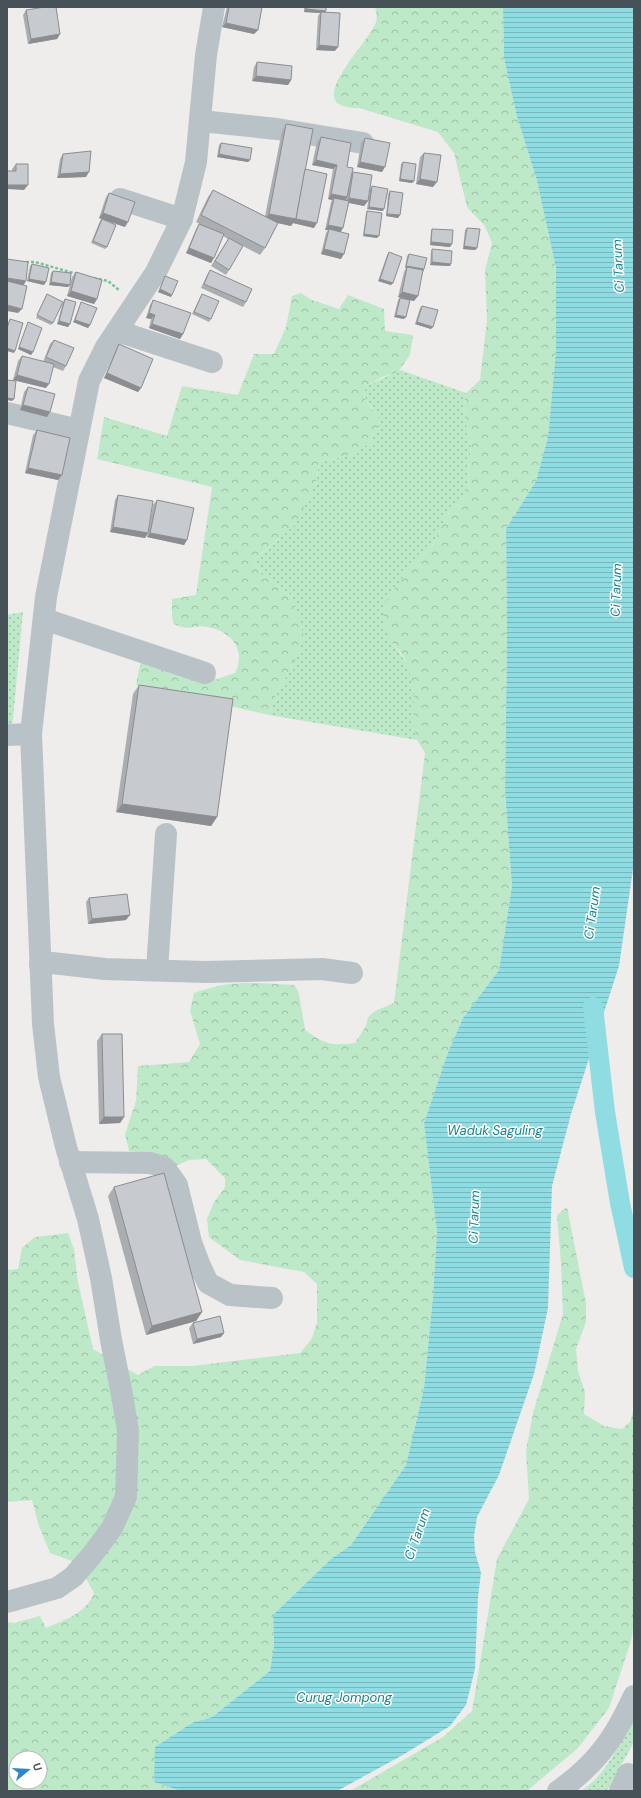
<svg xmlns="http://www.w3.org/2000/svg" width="641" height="1798" font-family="'DM Sans',sans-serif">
  <defs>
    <pattern id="grass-dots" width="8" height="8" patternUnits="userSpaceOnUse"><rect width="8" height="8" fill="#bee9c8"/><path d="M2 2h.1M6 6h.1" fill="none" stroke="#9cbfa5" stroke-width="1.8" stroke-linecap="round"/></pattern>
    <pattern id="forest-crowns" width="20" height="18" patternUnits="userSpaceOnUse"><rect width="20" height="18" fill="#bee9c8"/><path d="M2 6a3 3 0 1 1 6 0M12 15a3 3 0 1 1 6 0" fill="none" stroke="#9cbfa5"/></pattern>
    <pattern id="water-rules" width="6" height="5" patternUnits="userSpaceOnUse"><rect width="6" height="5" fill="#8fdde2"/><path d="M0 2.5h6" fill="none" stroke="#77b6ba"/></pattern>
  </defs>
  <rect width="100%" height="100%" fill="#efecec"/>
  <g fill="url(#grass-dots)">
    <path d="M400,370L466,393L463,410L471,444L468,487L460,502L447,515L432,546L403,577L391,642C403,655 412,671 414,689C416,708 413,721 417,740L269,715L276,694L294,663L292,596L261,574L255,559L278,540L316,484L319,462L350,455L380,421L364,396L366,386Z"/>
    <polygon points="23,612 12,729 7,729 7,615"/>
    <path d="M634,1715V1742L607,1791H581C608,1773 620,1743 634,1715Z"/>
  </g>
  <g fill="url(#forest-crowns)" fill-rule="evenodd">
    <path d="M375,7H503L504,58L516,113L537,181L556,268V351L548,437L536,481L506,529L507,635L505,791L512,886L499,970L463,1018L447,1055L424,1123L437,1232L433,1296L424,1388L406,1465L351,1545L331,1559L273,1615L274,1645L270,1671L212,1717L192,1723L176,1735L154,1782L181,1791H7V1622L14,1623L40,1616L46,1628C64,1620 87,1613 94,1593L84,1575L72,1561L50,1553L39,1526L32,1500L7,1502V1270L18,1269L22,1248L35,1237L68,1233L74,1249L78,1282L93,1349L138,1375L154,1366H192L300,1353L311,1340L317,1323V1284L304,1272L240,1260L209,1237L207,1219L214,1202L225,1187V1178L206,1159L189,1160L173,1167L145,1153L129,1151L125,1134L136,1101L138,1066L189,1062L200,1044L190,1011L194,993C231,979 257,983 295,985L299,994L305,1030C324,1044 331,1046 355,1043L366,1026L368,1017L375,1011L394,1003L425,753L417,740L413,724L414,689L409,671L403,655L391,642L384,626L383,606L403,577L432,546L447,515L460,502L468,487L471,444L463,410L466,393L480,380L487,320L485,270L492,243L485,226L467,207L454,153L438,132L359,108C297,109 368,45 376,22C378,18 376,11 375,7ZM16,1758H40V1782H16Z"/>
    <path d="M301,293L312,300L339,309L348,295L384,309L385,331L413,335L410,355L398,372L382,377L366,386L364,397L380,421L371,443L350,455L319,462L316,484L295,525L255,559L261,574L292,596L304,636L294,663L276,694L269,715L136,685L141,660L192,676L217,679L235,673C247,650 231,631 207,627C193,624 191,632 174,624L172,618V599L196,595L212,487L97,459L104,417L167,436L182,386L238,395L254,354H274L286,327L292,296Z"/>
    <polygon points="567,1207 586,1303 586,1322 576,1349 578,1371 585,1392 584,1414 604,1426 622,1429 630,1422 634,1408 634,1622 631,1641 609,1708 578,1748 527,1791 350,1791 443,1737 472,1711 497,1559 529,1499 526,1451 533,1413 563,1314 561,1263 557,1215"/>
  </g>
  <polygon fill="url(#water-rules)" points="503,7 634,7 634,862 619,966 571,1114 552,1186 548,1308 534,1374 499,1475 477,1517 474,1536 475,1552 481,1573 478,1597 475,1669 466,1705 450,1726 401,1756 337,1791 181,1791 154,1782 155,1747 192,1723 212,1717 270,1671 274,1645 273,1615 331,1559 351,1545 406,1465 424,1388 433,1296 437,1232 424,1123 447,1055 463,1018 499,970 512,886 505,791 507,635 506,529 536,481 548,437 556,351 556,268 537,181 516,113 504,58"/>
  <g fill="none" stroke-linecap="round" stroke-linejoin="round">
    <polyline stroke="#8fdde2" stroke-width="20" points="593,1007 605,1112 620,1203 634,1268"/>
    <g stroke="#79c394" stroke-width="2.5" stroke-dasharray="3 2" stroke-linecap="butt">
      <polyline points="26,262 35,262 77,274"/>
      <polyline points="94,278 108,281 119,290"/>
    </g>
    <g stroke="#b9c3c7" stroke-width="22">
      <polyline points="201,121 277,129 363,143"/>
      <polyline points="120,199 182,219"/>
      <polyline points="117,331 212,362"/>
      <polyline points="7,413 79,430"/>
      <polyline points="44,619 205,673"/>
      <polyline points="7,735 31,734"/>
      <polyline points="40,965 52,963 105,969 205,972 322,969 352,973"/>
      <polyline points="157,970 166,834"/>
      <polyline points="70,1162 151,1163 165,1168 177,1185 191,1242 200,1266 208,1283 230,1295 272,1298"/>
      <polyline points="7,1602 57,1588 73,1577 92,1555 112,1528 126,1497 128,1431 122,1395 111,1340 101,1278 88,1219 66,1147 49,1077 43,1024 31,734 46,597 89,381 106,347 156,272 182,219 196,162 206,55 214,7"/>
      <path d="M558,1791C580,1776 601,1755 615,1732C622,1721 628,1708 634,1696"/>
      <polyline points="620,1791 628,1774"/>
    </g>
  </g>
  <g fill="#abaeb1">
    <polygon points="227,7 262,7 258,30 254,34 222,27"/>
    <polygon points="304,7 326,7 326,11 325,12 335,51 316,50 318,16 320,13 304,12"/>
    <polygon points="26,10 60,34 57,39 28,44 23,15"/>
    <polygon points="257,62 291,80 288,85 252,81 254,67"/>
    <polygon points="286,124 305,169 314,228 293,223 291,226 278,223 265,248 260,255 241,245 229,270 226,275 211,266 228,239 223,236 211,263 186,253 196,229 199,224 203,226 196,222 208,197 213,190 265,216 282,131"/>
    <polygon points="321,137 352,174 353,172 368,201 364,206 349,203 341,232 341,259 321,254 326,233 328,230 325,230 331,202 332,200 328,199 333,169 312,165 317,142"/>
    <polygon points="365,138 382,172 357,167 361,143"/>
    <polygon points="221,143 250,160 248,162 217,157 219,145"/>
    <polygon points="424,153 433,187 416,184 420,157"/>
    <polygon points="63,154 86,177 57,178 60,159"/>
    <polygon points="403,162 414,181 412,183 399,181 401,164"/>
    <polygon points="16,164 24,190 12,171 12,169"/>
    <polygon points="372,186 383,211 367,209 370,189"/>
    <polygon points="390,191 400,215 398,218 386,216 388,194"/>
    <polygon points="109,193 125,227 99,218 106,197"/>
    <polygon points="367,211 377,238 363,236 366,214"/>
    <polygon points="102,219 107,247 105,249 91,243 100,221"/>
    <polygon points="467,228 477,248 475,250 463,249 465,230"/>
    <polygon points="432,229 450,247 430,245 431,231"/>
    <polygon points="432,249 450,266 430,265 431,252"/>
    <polygon points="389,252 393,283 391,285 378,281 387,255"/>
    <polygon points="409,254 424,269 423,271 414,301 398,297 404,272 406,268 405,268 407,256"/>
    <polygon points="32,264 44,285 27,281 30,266"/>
    <polygon points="210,270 246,302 243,307 201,288 207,275"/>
    <polygon points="53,271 68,287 49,285 51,273"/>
    <polygon points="76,272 97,299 94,304 67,296 72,277"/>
    <polygon points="165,276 171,297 158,292 164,278"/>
    <polygon points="47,294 53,323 51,325 36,318"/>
    <polygon points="202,294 211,319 209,322 192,314"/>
    <polygon points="400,298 404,319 394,317 398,300"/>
    <polygon points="65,299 70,324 68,327 57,324 63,302"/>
    <polygon points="153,300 183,334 180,339 149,328 151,319 146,318 150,305"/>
    <polygon points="81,302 90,325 88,328 73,322 80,305"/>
    <polygon points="422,306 431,329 415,324 420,308"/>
    <polygon points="28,322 33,352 31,355 18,349 27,325"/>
    <polygon points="54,340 66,366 63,371 53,367 46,388 13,380 18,361 22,356 43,362 50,344"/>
    <polygon points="119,344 141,388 138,392 104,378 116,349"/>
    <polygon points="28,387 47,417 20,410 24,392"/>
    <polygon points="37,430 62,475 58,480 25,473 33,435"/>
    <polygon points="118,495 149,527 153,505 157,500 187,540 184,545 147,537 148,533 145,538 110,532 115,500"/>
    <polygon points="139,685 217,817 211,826 116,812 133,694"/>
    <polygon points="89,898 126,920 88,924 86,902"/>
    <polygon points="102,1034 124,1117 120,1123 99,1124 97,1041"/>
    <polygon points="114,1187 202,1312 196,1321 146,1335 108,1196"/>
    <polygon points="193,1323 224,1333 221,1337 193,1344 189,1328"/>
  </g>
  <g fill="#8b8d90">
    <polygon points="306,9 326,11 324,13 321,12 320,13 304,12"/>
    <polygon points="226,23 258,30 254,34 222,27"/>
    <polygon points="60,34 57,39 28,44 31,39"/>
    <polygon points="319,45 338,47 335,51 316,50"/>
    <polygon points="256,76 291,80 288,85 252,81"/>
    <polygon points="219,154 250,160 248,162 217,157"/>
    <polygon points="316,160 337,165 333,169 312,165"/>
    <polygon points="360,162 385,167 382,172 357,167"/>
    <polygon points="89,172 86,177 57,178 60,174"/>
    <polygon points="400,179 414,181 412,183 399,181"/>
    <polygon points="420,179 437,182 433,187 416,184"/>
    <polygon points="7,185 28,185 24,190 7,189"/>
    <polygon points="331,194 347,197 344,202 334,198 332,200 328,199"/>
    <polygon points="349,198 368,201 364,206 345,202"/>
    <polygon points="369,207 384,209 383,211 367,209"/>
    <polygon points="103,213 128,222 125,227 99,218"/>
    <polygon points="269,214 296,219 291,226 264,220"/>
    <polygon points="387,214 400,215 398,218 386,216"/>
    <polygon points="296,219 317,223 314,228 293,223"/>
    <polygon points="328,225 343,228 340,233 329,229 328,230 325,230"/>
    <polygon points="364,234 379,236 377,238 363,236"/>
    <polygon points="431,242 452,244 450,247 430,245"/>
    <polygon points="464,246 477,248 475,250 463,249"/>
    <polygon points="189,248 214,258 211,263 186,253"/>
    <polygon points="324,249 344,254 341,259 321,254"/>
    <polygon points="432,262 451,264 450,266 430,265"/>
    <polygon points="406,266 424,269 423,272 407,267 406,268 405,268"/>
    <polygon points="7,278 26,281 23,286 7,283"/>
    <polygon points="29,279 46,282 44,285 27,281"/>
    <polygon points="380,279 393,283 391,285 378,281"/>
    <polygon points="51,282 70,285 68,287 49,285"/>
    <polygon points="160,289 172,295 171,297 158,292"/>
    <polygon points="71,291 97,299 94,304 67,296"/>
    <polygon points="402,292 418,296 414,301 398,297"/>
    <polygon points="7,305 22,309 18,313 7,311"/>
    <polygon points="149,313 155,315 151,319 146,318"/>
    <polygon points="396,315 406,317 404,319 394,317"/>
    <polygon points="75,320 90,325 88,328 73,322"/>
    <polygon points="59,321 70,324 68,327 57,324"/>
    <polygon points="417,322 433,327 431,329 415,324"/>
    <polygon points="152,324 183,334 180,339 149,328"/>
    <polygon points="19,347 33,352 31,355 18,349"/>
    <polygon points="7,348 15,351 14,353 7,351"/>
    <polygon points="107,373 141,388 138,392 104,378"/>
    <polygon points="17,375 49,384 46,388 13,380"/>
    <polygon points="7,398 14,399 12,401 7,400"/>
    <polygon points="23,405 50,412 47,417 20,410"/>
    <polygon points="28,468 62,475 58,480 25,473"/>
    <polygon points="113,527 148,533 145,538 110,532"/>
    <polygon points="150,533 187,540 184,545 147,537"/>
    <polygon points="122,804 217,817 211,826 116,812"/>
    <polygon points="130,915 126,920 88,924 92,919"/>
    <polygon points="104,1117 124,1117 120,1123 99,1124"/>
    <polygon points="202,1312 196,1321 146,1335 152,1326"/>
    <polygon points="224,1333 221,1337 193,1344 197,1339"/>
  </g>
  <g fill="#c7cace" stroke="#8b8d90">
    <polygon points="45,7 56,7 60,34 31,39 26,10"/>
    <polygon points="229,7 262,7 258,30 226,23"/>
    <polygon points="306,7 326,7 326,11 306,9"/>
    <polygon points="321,12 340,13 338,47 319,45"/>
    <polygon points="257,62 292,66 291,80 256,76"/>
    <polygon points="286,124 313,129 296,219 269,214"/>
    <polygon points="321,137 351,143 347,167 353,168 347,197 331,194 337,165 316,160"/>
    <polygon points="365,138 390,143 385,167 360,162"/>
    <polygon points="221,143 252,148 250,160 219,154"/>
    <polygon points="91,151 89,172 60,174 63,154"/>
    <polygon points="424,153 441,155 437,182 420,179"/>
    <polygon points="403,162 416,164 414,181 400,179"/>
    <polygon points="16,164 28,164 28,185 7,185 7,171 16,171"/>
    <polygon points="305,169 327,174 317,223 296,219"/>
    <polygon points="353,172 372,175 368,201 349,198"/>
    <polygon points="372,186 388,189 384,209 369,207"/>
    <polygon points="213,190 278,223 265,248 201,215"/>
    <polygon points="390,191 403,193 400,215 387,214"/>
    <polygon points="109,193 135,202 128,222 103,213"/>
    <polygon points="334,198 349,201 343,228 328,225"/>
    <polygon points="367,211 382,213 379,236 364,234"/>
    <polygon points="102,219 116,225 107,247 93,241"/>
    <polygon points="199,224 224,234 214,258 189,248"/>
    <polygon points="467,228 480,229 477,248 464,246"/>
    <polygon points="329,229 349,234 344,254 324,249"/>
    <polygon points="432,229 453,230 452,244 431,242"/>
    <polygon points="229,238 243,246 229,270 215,261"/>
    <polygon points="432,249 452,251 451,264 432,262"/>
    <polygon points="389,252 402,257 393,283 380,279"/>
    <polygon points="409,254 427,258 424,269 406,266"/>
    <polygon points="7,259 28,262 26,281 7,278"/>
    <polygon points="32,264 49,268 46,282 29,279"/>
    <polygon points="407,267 423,270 418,296 402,292"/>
    <polygon points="210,270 252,289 246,302 204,284"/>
    <polygon points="53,271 71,273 70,285 51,282"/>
    <polygon points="76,272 102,280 97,299 71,291"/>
    <polygon points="165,276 178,281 172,295 160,289"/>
    <polygon points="7,281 27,286 22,309 7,305"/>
    <polygon points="47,294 63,302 53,323 37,315"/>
    <polygon points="202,294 219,301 211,319 194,312"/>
    <polygon points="400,298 410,300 406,317 396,315"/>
    <polygon points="65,299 76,302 70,324 59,321"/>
    <polygon points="153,300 191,313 183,334 152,324 155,315 149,313"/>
    <polygon points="81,302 97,308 90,325 75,320"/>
    <polygon points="422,306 438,310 433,327 417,322"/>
    <polygon points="10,319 23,323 15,351 7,348 7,328"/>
    <polygon points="28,322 42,328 33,352 19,347"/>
    <polygon points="54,340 74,348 66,366 46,357"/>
    <polygon points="119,344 153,359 141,388 107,373"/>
    <polygon points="22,356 54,364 49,384 17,375"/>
    <polygon points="7,380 16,381 14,399 7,398"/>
    <polygon points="28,387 55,394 50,412 23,405"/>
    <polygon points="37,430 70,438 62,475 28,468"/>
    <polygon points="118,495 153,501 148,533 113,527"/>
    <polygon points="157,500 194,508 187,540 150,533"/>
    <polygon points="139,685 233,699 217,817 122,804"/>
    <polygon points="127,894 130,915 92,919 89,898"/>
    <polygon points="102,1034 122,1034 124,1117 104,1117"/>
    <polygon points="164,1173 202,1312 152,1326 114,1187"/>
    <polygon points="220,1316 224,1333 197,1339 193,1323"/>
  </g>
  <g text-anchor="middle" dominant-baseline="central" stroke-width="3" stroke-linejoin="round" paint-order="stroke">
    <g font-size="13" font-style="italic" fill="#19828a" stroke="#fff">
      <text transform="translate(618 266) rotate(-93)">Ci Tarum</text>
      <text transform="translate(616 590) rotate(-88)">Ci Tarum</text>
      <text transform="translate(592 913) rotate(-82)">Ci Tarum</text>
      <text x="495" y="1130">Waduk Saguling</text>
      <text transform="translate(474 1217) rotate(-88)">Ci Tarum</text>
      <text transform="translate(417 1534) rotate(-71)">Ci Tarum</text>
      <text x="344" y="1697">Curug Jompong</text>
    </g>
  </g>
  <rect width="641" height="1798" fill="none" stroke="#465257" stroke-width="16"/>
  <g transform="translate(28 1770) rotate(72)"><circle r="19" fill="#ffffff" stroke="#b5babc"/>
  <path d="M0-3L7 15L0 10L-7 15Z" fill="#2b88ca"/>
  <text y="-6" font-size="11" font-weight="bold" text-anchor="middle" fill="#465257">U</text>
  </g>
</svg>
